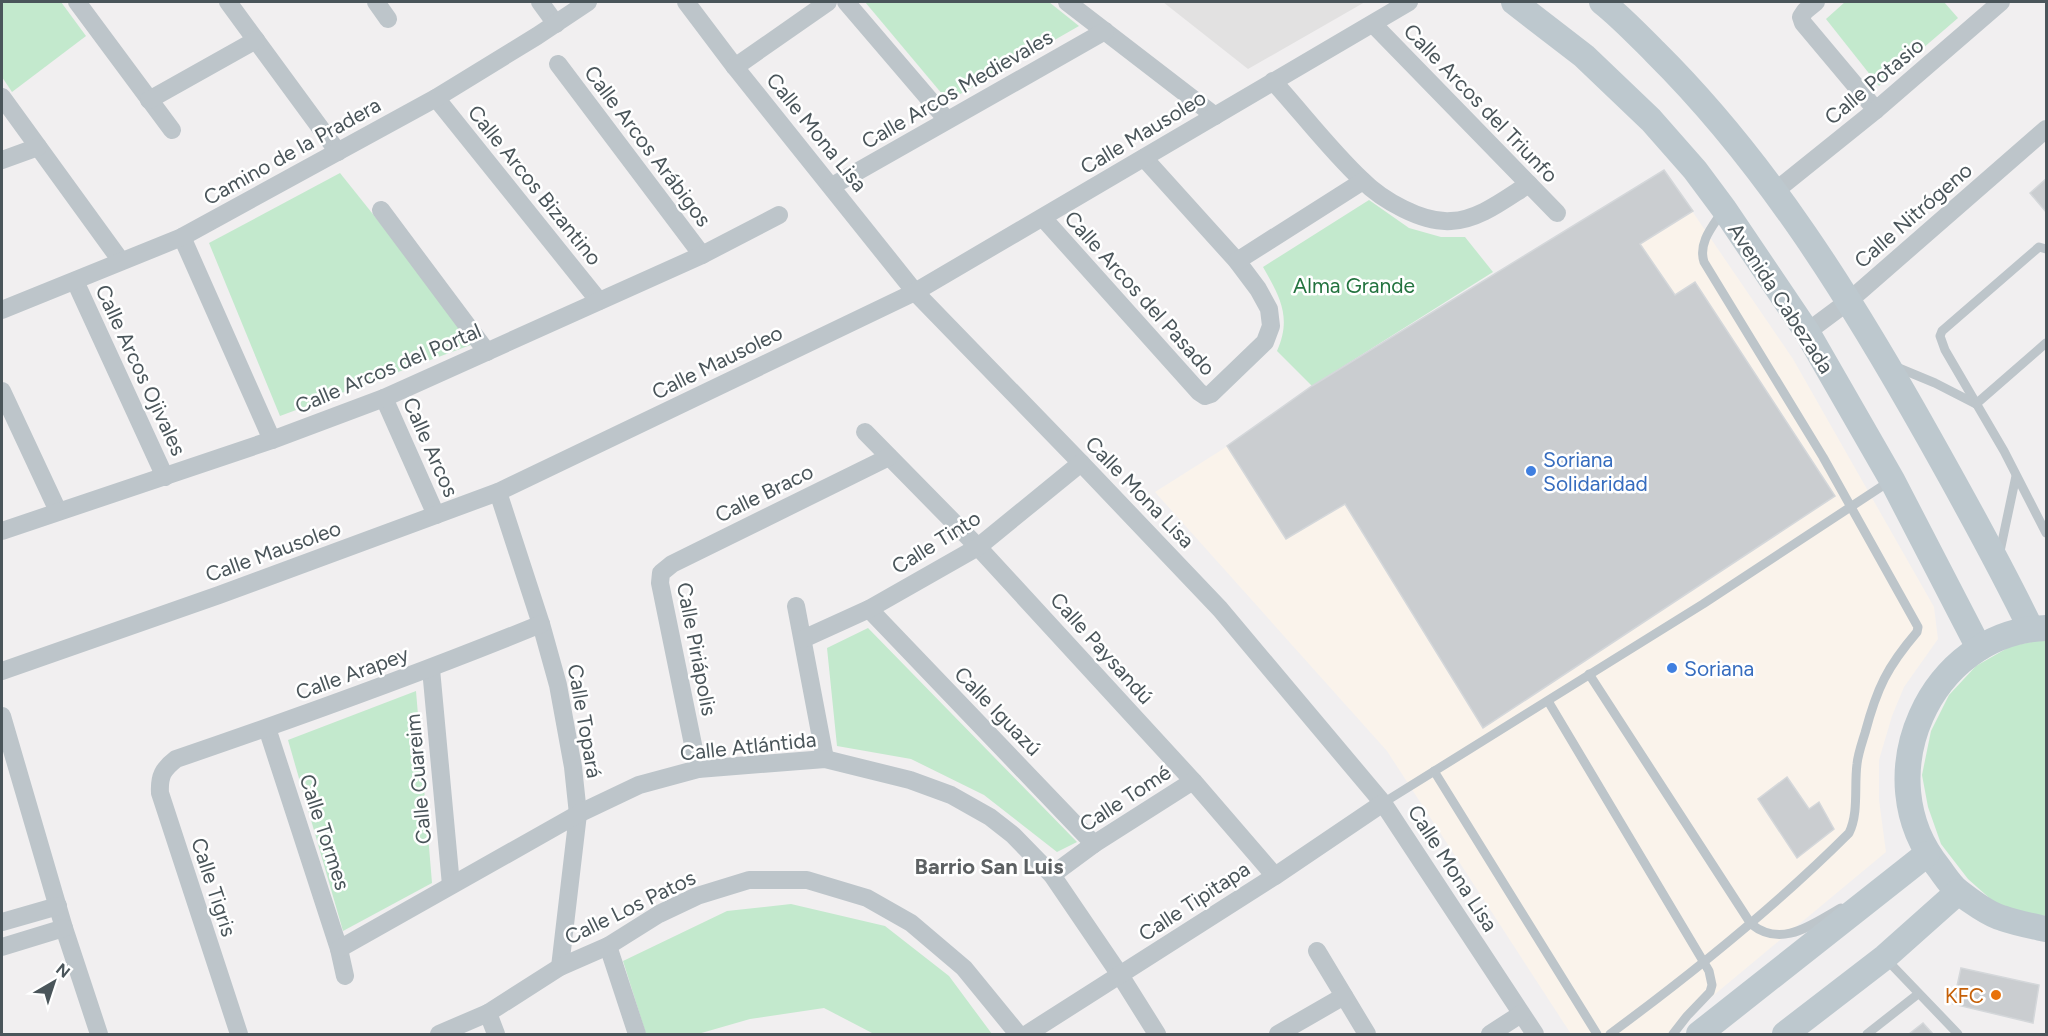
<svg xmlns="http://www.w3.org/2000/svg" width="2048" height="1036" font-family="Figtree,sans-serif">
  <rect width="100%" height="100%" fill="#f1eff0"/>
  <polygon fill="#faf3eb" points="1664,170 1793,359 1934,607 1938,639 1904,687 1892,716 1879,760 1879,800 1886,852 1667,1034 1571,1034 1387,751 1155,492"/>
  <polygon fill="#e2e1e1" points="1163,2 1365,2 1248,69"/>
  <g fill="#c3e9cd">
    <polygon points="2,2 61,2 86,36 12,92 2,77"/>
    <polygon points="865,2 1049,2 1079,26 948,101"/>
    <polygon points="1845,2 1944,2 1958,18 1879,86 1826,19"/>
    <polygon points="340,173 476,343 280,416 209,243"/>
    <path d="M1369,200L1409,228L1441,237H1465L1493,272L1312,386L1277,351C1292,317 1280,297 1263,267Z"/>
    <polygon points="868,628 1077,842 1057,852 984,795 911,759 837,746 827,648"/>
    <polygon points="2046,639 2046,916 2029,914 1995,903 1968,879 1941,844 1928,807 1922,775 1931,731 1949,695 1976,666 2011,646"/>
    <polygon points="416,691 432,883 343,931 288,740"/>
    <polygon points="791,904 885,926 949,976 992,1034 874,1034 824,1008 750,1019 698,1034 646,1034 623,961 727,911"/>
  </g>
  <g fill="#cacdd0" stroke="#d4d7da" stroke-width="1.5">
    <polygon points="1664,170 1693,211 1640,244 1675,295 1695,282 1835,496 1483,728 1345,504 1286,539 1227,446 1312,386"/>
    <polygon points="2046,179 2046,212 2030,193"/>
    <polygon points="1787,777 1809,809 1819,802 1834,829 1797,858 1758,799"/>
    <polygon points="1961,968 2039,985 2033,1023 1953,1004"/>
    <polygon points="1923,1023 1933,1034 1909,1034"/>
  </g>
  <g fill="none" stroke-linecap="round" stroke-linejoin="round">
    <g stroke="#bdc5ca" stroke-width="9">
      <polyline points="2046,249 2039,247 1942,331 1940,336 1945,350 2004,451 2046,533"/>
      <polyline points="1894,366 1935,383 1976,404"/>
      <polyline points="1976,404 2046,343"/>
      <polyline points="1999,556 2016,476"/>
      <path d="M1589,674L1751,924C1782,949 1812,924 1841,908"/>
      <polyline points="1548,701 1709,971 1712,985 1710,992 1687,1016 1673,1034"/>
      <polyline points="1434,771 1597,1034"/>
      <polyline points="1383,803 1703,604 1890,481"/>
      <polyline points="1886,959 1958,1034"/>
      <path d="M1610,1034C1694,972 1775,907 1849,833C1859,813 1854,786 1857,764C1858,754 1862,743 1865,733C1877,688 1887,667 1917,632L1918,627L1823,457L1704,262C1698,243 1712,227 1722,212"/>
      <polyline points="1867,1034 1918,994"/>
    </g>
    <g stroke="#bdc5ca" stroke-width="18">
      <polyline points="77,2 172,130"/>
      <polyline points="228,2 338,152"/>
      <polyline points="376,2 388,19"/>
      <polyline points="540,2 556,24"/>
      <polyline points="686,2 735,67 915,292 1081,463 1220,609 1383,803 1535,1034"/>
      <polyline points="846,2 947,120"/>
      <polyline points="1067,2 1215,116"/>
      <polyline points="1816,2 1805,11 1801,17 1803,23 1876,110"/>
      <polyline points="1373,24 1557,213"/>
      <polyline points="558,64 702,255"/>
      <polyline points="735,67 828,2"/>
      <path d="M1273,81C1302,113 1331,151 1362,180C1382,200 1422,223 1451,221C1479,220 1505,199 1529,184"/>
      <polyline points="2,97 121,261"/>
      <polyline points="436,98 599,301"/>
      <polyline points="149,100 256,40"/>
      <polyline points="2,160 38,147"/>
      <polyline points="832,186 1105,31"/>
      <polyline points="1774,192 1876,110 2001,2"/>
      <polyline points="381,210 487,352"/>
      <polyline points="1043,218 1199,392 1205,396 1211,394 1265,342 1271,326 1269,309 1258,289 1237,261 1144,158"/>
      <polyline points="182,237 272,440"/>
      <polyline points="1237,261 1363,181"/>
      <polyline points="75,281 165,477"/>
      <polyline points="2,310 182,237 436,98 537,36 588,2"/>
      <polyline points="1807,332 1850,300 2046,129"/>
      <polyline points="2,391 58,511"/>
      <polyline points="384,398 436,515"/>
      <polyline points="865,432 978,547 1193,781 1275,876"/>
      <polyline points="498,492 541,624 558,685 573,767 578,814 560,967"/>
      <polyline points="2,531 272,440 384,398 702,255 779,215"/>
      <polyline points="796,606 825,759"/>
      <polyline points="869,609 1094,844"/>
      <polyline points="803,639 869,609 978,547 1081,463"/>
      <polyline points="431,669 451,885"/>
      <polyline points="2,671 219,595 498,492 915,292 1409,2"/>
      <polyline points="2,716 64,928 99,1034"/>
      <polyline points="267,728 339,949 345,976"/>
      <polyline points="698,769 660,583 661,573 672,564 889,457"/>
      <polyline points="1052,875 1094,844 1193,781"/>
      <polyline points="2,922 58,906"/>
      <polyline points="608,946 637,1034"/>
      <polyline points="2,947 64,928"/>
      <polyline points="339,949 578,814 639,785 698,769 825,759 910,780 951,795 990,817 1013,835 1052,875 1120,975 1157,1034"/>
      <polyline points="1317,951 1367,1034"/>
      <polyline points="488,1013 496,1034"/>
      <path d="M239,1034L160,793C159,776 163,769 176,759C299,717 421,673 541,624"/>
      <polyline points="439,1034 488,1013 560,967 608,946 659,914 697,896 749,880 807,880 867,898 911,923 964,968 1018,1034"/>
      <polyline points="1027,1034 1275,876 1383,803"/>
      <polyline points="1278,1034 1344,996"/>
      <polyline points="1490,1034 1521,1014"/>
    </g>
    <g stroke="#bdc8ce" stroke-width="26">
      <polyline points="1514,2 1584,56 1651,120 1695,170 1724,209 1807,332 1892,480 1979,648"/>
      <path d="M1602,2C1621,17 1638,35 1655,52C1767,163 1851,299 1928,436C1964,500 1999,563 2031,629"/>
      <path d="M2046,628C1930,632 1865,778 1939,868C1945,876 1951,886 1959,892C1969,900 1990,915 2002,918C2016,923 2032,926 2046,929"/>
      <polyline points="1699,1034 1927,854"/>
      <polyline points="1785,1034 1885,957 1958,892"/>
    </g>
  </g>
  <g fill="#3f7fe0" stroke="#fff" stroke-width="2">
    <circle cx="1531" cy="471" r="6"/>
    <circle cx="1672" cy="668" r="6"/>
  </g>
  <circle fill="#e8710a" stroke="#fff" stroke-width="2" cx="1996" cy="995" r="6"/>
  <g text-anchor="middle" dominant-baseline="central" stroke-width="5" stroke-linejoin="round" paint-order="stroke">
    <g font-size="21" fill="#4a555a" stroke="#fff">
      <text transform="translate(1874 81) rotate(-40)">Calle Potasio</text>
      <text transform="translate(957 89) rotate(-30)">Calle Arcos Medievales</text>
      <text transform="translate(1481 103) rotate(46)">Calle Arcos del Triunfo</text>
      <text transform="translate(817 132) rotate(51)">Calle Mona Lisa</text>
      <text transform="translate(1143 132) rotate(-31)">Calle Mausoleo</text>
      <text transform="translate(648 146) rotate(53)">Calle Arcos Arábigos</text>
      <text transform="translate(292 151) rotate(-29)">Camino de la Pradera</text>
      <text transform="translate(535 185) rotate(51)">Calle Arcos Bizantino</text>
      <text transform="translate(1913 215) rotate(-41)">Calle Nitrógeno</text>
      <text transform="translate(1140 293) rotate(48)">Calle Arcos del Pasado</text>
      <text transform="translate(1781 298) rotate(57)">Avenida Cabezada</text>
      <text transform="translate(717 362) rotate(-26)">Calle Mausoleo</text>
      <text transform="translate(388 368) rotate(-23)">Calle Arcos del Portal</text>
      <text transform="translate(141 370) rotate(65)">Calle Arcos Ojivales</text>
      <text transform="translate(431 447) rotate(66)">Calle Arcos</text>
      <text transform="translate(1140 492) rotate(46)">Calle Mona Lisa</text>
      <text transform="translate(764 493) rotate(-26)">Calle Braco</text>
      <text transform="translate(936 542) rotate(-32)">Calle Tinto</text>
      <text transform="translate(273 551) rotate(-20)">Calle Mausoleo</text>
      <text transform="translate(1102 648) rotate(48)">Calle Paysandú</text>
      <text transform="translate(697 649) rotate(79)">Calle Piriápolis</text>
      <text transform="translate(352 673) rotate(-20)">Calle Arapey</text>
      <text transform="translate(998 711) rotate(46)">Calle Iguazú</text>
      <text transform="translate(585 721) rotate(80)">Calle Topará</text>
      <text transform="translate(748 746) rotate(-6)">Calle Atlántida</text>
      <text transform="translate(418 779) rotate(-95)">Calle Cuareim</text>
      <text transform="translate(1125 798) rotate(-33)">Calle Tomé</text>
      <text transform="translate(325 832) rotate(72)">Calle Tormes</text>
      <text transform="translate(1453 868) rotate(57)">Calle Mona Lisa</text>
      <text transform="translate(214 887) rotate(72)">Calle Tigris</text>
      <text transform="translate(1194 901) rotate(-33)">Calle Tipitapa</text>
      <text transform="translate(630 907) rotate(-26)">Calle Los Patos</text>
    </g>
    <g font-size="21" fill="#23733f" stroke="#fff">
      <text x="1354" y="285">Alma Grande</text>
    </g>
    <g font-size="21" fill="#366cbe" stroke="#fff" text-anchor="start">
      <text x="1543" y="459">Soriana<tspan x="1543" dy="24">Solidaridad</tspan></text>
      <text x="1684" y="668">Soriana</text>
    </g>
    <g font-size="21" fill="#c56008" stroke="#fff" text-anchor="end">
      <text x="1984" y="995">KFC</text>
    </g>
    <g font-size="22" font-weight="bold" fill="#5d6163" stroke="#fff">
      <text x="989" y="866">Barrio San Luis</text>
    </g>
  </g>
  <rect width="2048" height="1036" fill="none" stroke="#4a555a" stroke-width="6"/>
  <g transform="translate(54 982) rotate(39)" stroke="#ffffff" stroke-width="4.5" paint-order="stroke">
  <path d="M0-4.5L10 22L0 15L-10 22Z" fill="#4a555a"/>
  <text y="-9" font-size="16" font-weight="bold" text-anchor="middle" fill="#4a555a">N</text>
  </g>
</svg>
